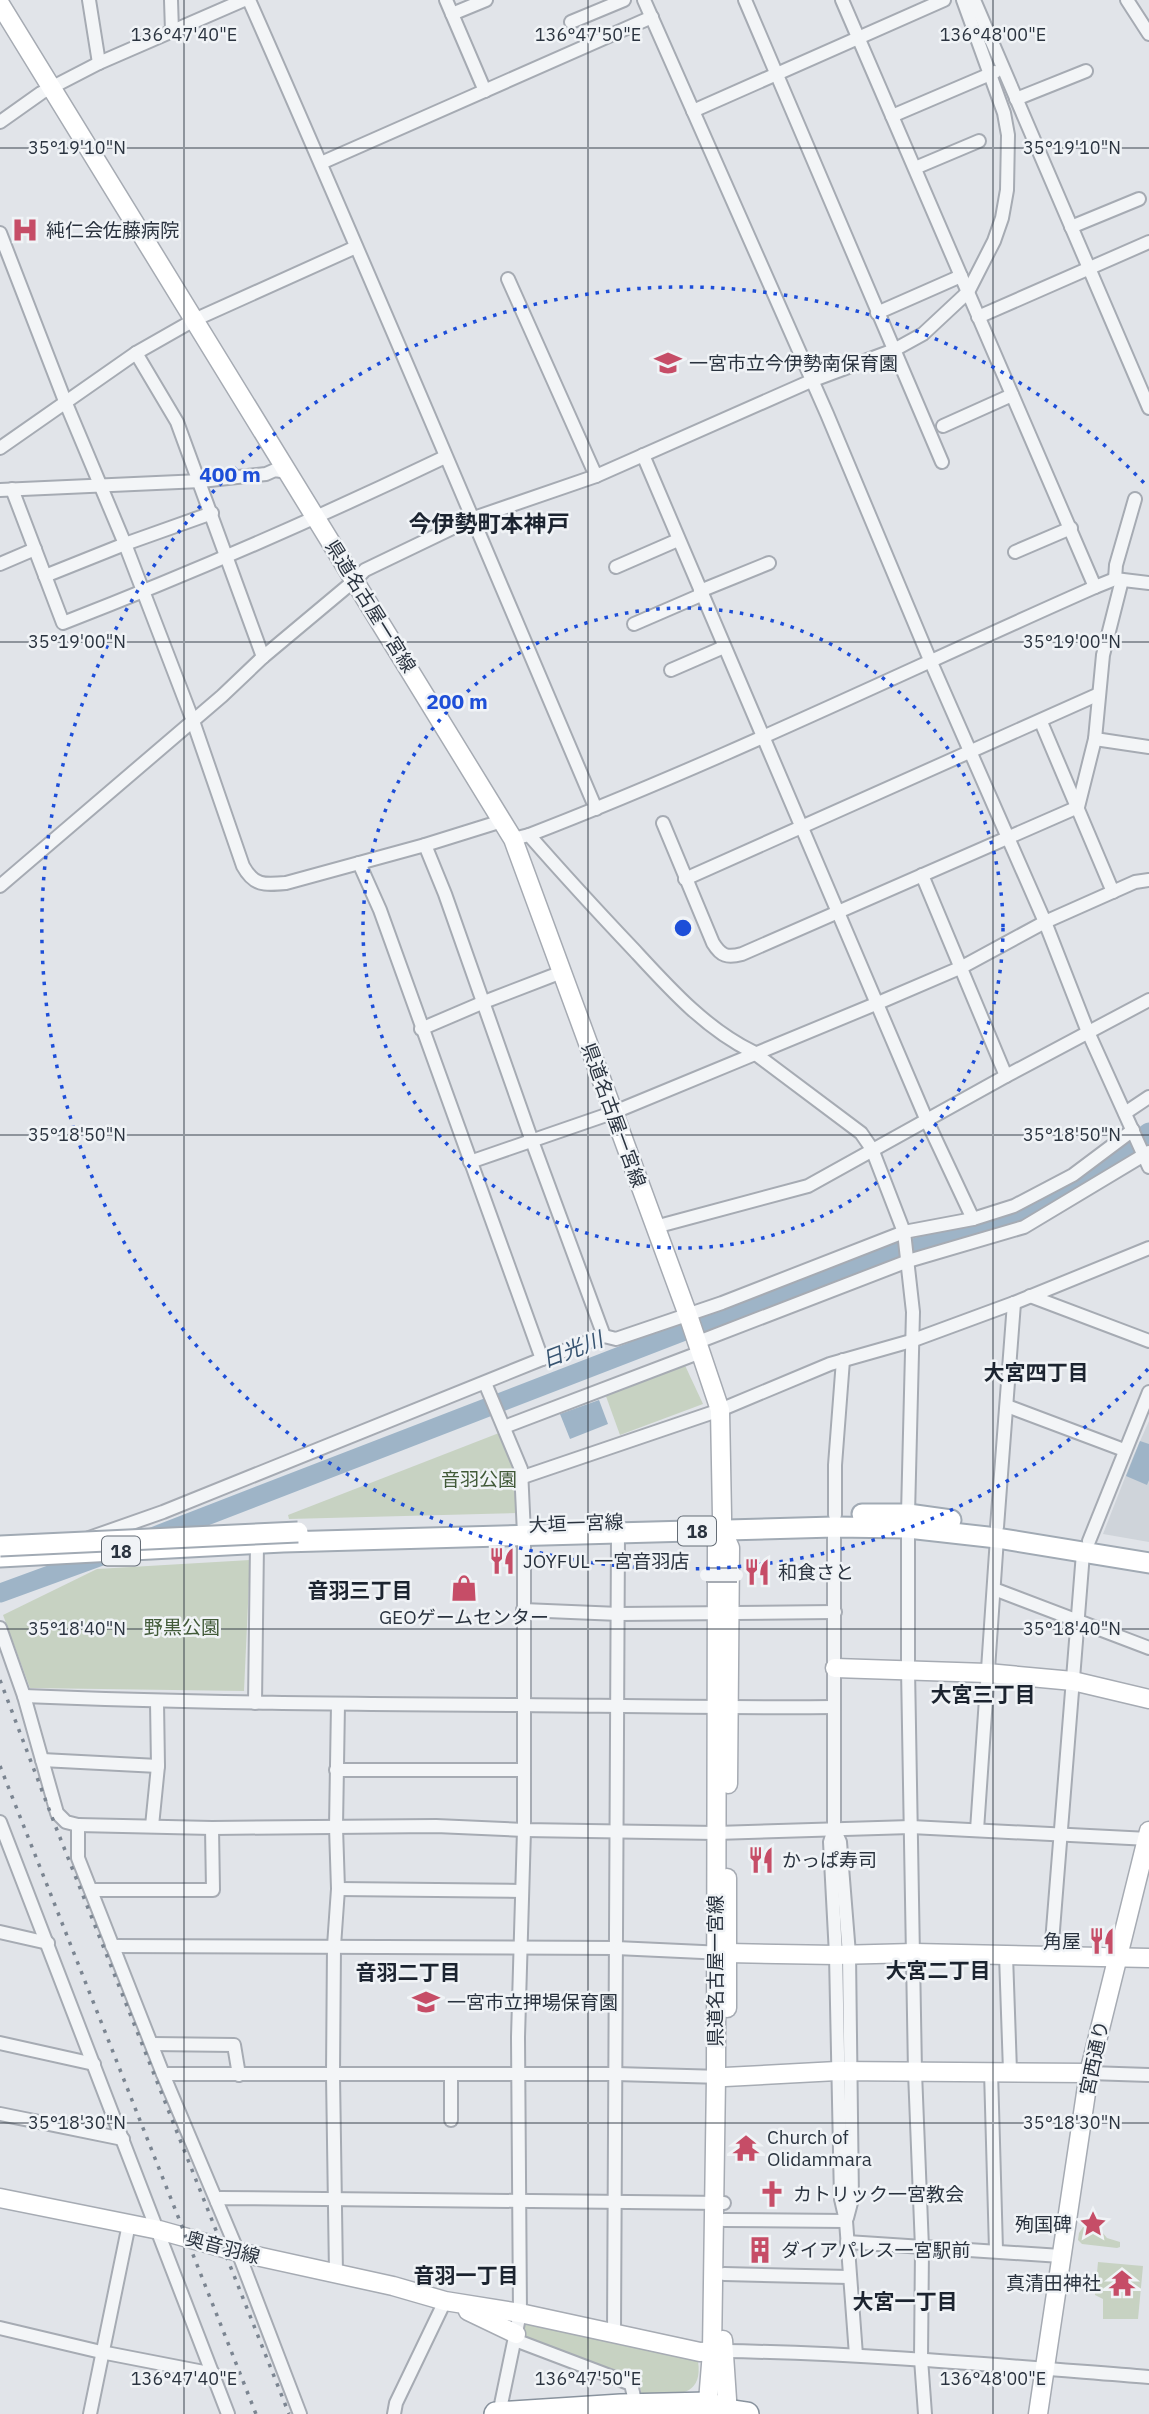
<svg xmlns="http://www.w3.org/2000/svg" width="1149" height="2414" font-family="'IBM Plex Sans','Noto Sans JP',sans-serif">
  <rect width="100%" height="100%" fill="#e1e4e9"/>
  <polygon fill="#cfd4da" points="1149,1421 1149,1542 1103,1534 1133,1457"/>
  <g fill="#c7d2c2">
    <polygon points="682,1359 703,1404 620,1435 603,1388"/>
    <path d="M499,1433C514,1459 518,1483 519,1513L289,1519L288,1515Z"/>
    <polygon points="250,1560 244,1691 30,1688 3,1615 97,1569"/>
    <polygon points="1089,2226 1097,2226 1107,2238 1120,2242 1120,2247 1117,2248 1082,2244 1078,2240 1079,2233 1083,2227"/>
    <polygon points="1098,2262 1143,2266 1138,2319 1103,2319 1103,2299 1095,2295"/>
    <path d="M526,2323L698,2361C704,2401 670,2394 642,2395L638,2381L525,2337L520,2329Z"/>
  </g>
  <g fill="#9eb4c7">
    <polygon points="599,1400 608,1424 570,1439 560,1414"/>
    <polygon points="1140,1441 1149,1444 1149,1480 1147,1485 1126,1476"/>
  </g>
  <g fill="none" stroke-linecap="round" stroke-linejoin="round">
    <g stroke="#9eb4c7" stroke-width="19">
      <polyline points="152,1537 858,1264 987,1227 1032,1212 1085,1179 1149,1132"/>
      <polyline points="0,1593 107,1554"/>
    </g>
    <defs>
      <g id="street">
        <polyline points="89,0 99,63"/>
        <polyline points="171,0 172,31"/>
        <path d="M249,0C368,269 481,539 596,809"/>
        <polyline points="446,0 485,91"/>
        <polyline points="644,0 827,414 930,660 1045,922 1088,1032 1149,1167"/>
        <polyline points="745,0 942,462"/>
        <polyline points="842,0 1095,587 1115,579 1149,583"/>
        <polyline points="974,0 1149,408"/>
        <polyline points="1127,0 1149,34"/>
        <polyline points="452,14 486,0"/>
        <polyline points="571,22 624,0"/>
        <polyline points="1016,99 1086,71"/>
        <polyline points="693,111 944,0"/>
        <polyline points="892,116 995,72"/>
        <polyline points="0,122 41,93 99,63 244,0"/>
        <polyline points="321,163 652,17"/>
        <polyline points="915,168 979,141"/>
        <polyline points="1071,227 1139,199"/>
        <path d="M0,233L65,401L125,544L193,721L243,866C254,886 264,885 286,883L425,845L502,821"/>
        <polyline points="508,279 596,476"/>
        <polyline points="877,313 961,276"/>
        <polyline points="978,317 1149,242"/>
        <polyline points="136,353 177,422 263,657"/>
        <polyline points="943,426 1012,395"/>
        <polyline points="0,448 136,353 194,320 356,247"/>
        <polyline points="643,455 927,1121 973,1219"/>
        <path d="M12,489L63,623C192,573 320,517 445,457"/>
        <polyline points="0,490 201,481 266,474 275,470 287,472"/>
        <polyline points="1015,552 1071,528"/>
        <polyline points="0,564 35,549"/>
        <polyline points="616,567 678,540"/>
        <polyline points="45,576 125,544 212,513"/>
        <polyline points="1115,579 1116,565 1135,499"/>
        <polyline points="700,591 769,563"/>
        <polyline points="634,624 701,595"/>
        <polyline points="671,670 724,647"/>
        <polyline points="1041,722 1113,892"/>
        <polyline points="1095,739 1149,747"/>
        <path d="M663,823L713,943C721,956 727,958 742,954L1078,807L1095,739L1103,655L1122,580"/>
        <path d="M529,835C721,761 907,670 1095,587"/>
        <path d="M513,839L529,835C564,875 599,913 635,951C670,989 706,1029 753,1052L861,1133L872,1149L904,1232L913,1312L908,1514V1669L915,2072L922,2248L921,2359L925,2414"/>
        <polyline points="425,845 445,894 532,1141 604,1336"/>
        <polyline points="359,863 380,910 542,1359"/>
        <polyline points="922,875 1006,1076"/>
        <polyline points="685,879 1099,694"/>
        <polyline points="0,886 222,696 263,657 355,580 365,570 471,519 596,476 811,381 894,350 923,334 968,292 994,241 1002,218 1007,190 1008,135 1004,113 963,0"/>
        <polyline points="421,1029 484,1002 562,972"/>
        <polyline points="1125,1113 1149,1097"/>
        <polyline points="470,1162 612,1113 878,1003 962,967 1045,922 1135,882 1149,880"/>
        <polyline points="655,1227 808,1186 1006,1076 1149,1000"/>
        <polyline points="1030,1296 1149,1341"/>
        <polyline points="698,1342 908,1261 1024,1227 1149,1152"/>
        <polyline points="485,1383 521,1469 524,1534 524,1830 518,2037 520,2313 499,2414"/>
        <polyline points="1007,1406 1124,1450"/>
        <polyline points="504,1427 701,1352"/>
        <polyline points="523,1477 720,1410 830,1364 911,1341 1014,1303 1149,1248"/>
        <polyline points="835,1515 835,1465 843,1360"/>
        <polyline points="834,1527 834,1829 830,1842 836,1955 841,2199 846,2221 856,2355"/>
        <polyline points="997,1527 1014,1303"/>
        <polyline points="89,1538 163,1512 542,1359 604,1336 616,1339 722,1303 904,1232 973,1219 1014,1206 1073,1175 1133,1130"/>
        <polyline points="1089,1541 1149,1392"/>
        <polyline points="994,1589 1149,1648"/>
        <polyline points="523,1610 619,1614 835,1612"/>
        <polyline points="0,1628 24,1696 57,1813 66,1822 78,1825 78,1858 163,2074 238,2252 300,2414"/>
        <path d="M24,1696C189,1703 355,1704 521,1705C625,1706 729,1708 834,1707"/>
        <polyline points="255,1703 257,1544"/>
        <polyline points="42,1760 158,1766"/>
        <polyline points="336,1770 524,1770"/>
        <polyline points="0,1822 228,2414"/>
        <polyline points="78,1825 212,1828 436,1826 524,1830 716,1833 911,1827 1149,1839"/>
        <polyline points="152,1826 158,1766 157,1702"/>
        <polyline points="834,1829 840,1842 849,1954 852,2199 847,2218"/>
        <polyline points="977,1830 997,1538"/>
        <polyline points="338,1889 522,1891"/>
        <polyline points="91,1890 213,1890 212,1828"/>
        <polyline points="0,1932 48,1943"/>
        <polyline points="112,1946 616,1948 724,1953"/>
        <polyline points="1006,1955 1010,2071"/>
        <polyline points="1051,1955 1083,1553"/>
        <polyline points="0,2043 94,2064"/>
        <polyline points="152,2044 234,2045 239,2075"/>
        <polyline points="991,2071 996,2250"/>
        <polyline points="1089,2073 1149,2075"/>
        <polyline points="163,2074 616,2074 722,2077"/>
        <polyline points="0,2114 123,2139"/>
        <polyline points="451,2120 451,2075"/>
        <polyline points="217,2202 220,2198 724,2203"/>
        <polyline points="724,2220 846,2221"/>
        <polyline points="847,2242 1061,2256"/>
        <polyline points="336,2274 333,2075 334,1946 338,1889 336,1827 338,1704"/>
        <polyline points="724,2274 849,2277"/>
        <polyline points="0,2328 101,2352 214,2374"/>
        <polyline points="614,2333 618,1534"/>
        <polyline points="515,2340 631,2384 636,2405"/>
        <path d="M723,2351C865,2353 1007,2366 1149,2377"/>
        <polyline points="90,2414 129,2224"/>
        <polyline points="394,2414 396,2403 445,2301"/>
      </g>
      <g id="secondary">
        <polyline points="0,4 513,839 689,1318 720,1410 722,1516 722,1530 717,1547 716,2077 712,2352 707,2414"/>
        <polyline points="722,1530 730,1548 728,1784"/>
        <polyline points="835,1668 987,1673 1073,1681 1149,1699"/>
        <polyline points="728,1953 836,1955 914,1953 1149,1958"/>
        <polyline points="727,2008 727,1878"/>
        <polyline points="725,2077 837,2071 1089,2073"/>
        <polyline points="0,2198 159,2230 238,2252 393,2286 445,2301 520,2313 700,2352 723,2351"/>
        <polyline points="468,2311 516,2334"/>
        <polyline points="723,2340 728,2414"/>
        <polyline points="1038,2414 1089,2073 1149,1831"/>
      </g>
      <g id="primary">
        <polyline points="862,1514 908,1514 951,1520"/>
        <polyline points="0,1557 283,1542 834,1527 908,1528 997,1538 1149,1563"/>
      </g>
      <polyline id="highway" points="496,2414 621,2406 708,2404 727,2411 747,2414"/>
    </defs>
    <use href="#street" stroke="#a6abb3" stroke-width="16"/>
    <use href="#secondary" stroke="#a6abb3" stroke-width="21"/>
    <use href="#primary" stroke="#a1aab4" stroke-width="23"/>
    <use href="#highway" stroke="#89939e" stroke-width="26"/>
    <use href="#street" stroke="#f3f5f7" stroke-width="12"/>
    <use href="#secondary" stroke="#fff" stroke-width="18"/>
    <use href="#primary" stroke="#fff" stroke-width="19"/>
    <use href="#highway" stroke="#fff" stroke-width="23"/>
    <g stroke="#7b8591" stroke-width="3.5" stroke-dasharray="3.5 7" stroke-linecap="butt">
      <polyline points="0,1680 55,1825 289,2414"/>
      <polyline points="0,1766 256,2414"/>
    </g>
    <defs>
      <polyline id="street-bridge" points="706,1575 737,1575"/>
      <polyline id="primary-bridge" points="0,1546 298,1532"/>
    </defs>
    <use href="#street-bridge" stroke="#a6abb3" stroke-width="16" stroke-linecap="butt"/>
    <use href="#primary-bridge" stroke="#a1aab4" stroke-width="23" stroke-linecap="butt"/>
    <use href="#street-bridge" stroke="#f3f5f7" stroke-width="12"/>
    <use href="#primary-bridge" stroke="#fff" stroke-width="19"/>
  </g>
  <path fill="none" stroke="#2a333f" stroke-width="2" stroke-opacity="0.45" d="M184,0V2414M588,0V2414M993,0V2414M0,148H1149M0,642H1149M0,1135H1149M0,1629H1149M0,2123H1149"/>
  <g fill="none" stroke="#1d4ed8" stroke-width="3.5" stroke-dasharray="3.5 7">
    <circle cx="683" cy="928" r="320"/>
    <path d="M1148 1369A641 641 0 1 1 1148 487"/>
  </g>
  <defs>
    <symbol id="hospital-bare" viewBox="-9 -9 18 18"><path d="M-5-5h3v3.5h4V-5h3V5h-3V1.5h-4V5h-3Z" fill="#c64d67" stroke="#f0f3f6" stroke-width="2.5" paint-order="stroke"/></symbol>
    <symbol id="school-bare" viewBox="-9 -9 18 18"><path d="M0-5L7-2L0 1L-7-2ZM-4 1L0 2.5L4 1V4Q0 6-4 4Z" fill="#c64d67" stroke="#f0f3f6" stroke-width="2.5" paint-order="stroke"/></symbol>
    <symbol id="restaurant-bare" viewBox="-9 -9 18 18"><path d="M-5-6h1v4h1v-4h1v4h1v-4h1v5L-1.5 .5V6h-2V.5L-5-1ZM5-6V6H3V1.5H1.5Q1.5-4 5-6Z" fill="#c64d67" stroke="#f0f3f6" stroke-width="2.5" paint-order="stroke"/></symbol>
    <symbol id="shop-bare" viewBox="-9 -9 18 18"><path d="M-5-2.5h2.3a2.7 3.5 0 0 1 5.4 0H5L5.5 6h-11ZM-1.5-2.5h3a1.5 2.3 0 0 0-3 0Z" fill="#c64d67" stroke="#f0f3f6" stroke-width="2.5" paint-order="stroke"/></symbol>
    <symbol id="temple-bare" viewBox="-9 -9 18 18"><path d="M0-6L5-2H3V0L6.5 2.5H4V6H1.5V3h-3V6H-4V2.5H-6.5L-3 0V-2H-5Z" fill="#c64d67" stroke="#f0f3f6" stroke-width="2.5" paint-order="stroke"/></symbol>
    <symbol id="church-bare" viewBox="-9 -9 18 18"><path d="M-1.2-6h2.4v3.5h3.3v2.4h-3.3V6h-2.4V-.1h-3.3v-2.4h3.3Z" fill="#c64d67" stroke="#f0f3f6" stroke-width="2.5" paint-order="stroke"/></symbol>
    <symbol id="sight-bare" viewBox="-9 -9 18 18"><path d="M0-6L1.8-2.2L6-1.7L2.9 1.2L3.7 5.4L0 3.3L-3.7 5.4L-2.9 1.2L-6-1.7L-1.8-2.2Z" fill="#c64d67" stroke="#f0f3f6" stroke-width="2.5" paint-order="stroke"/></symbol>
    <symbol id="building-bare" viewBox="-9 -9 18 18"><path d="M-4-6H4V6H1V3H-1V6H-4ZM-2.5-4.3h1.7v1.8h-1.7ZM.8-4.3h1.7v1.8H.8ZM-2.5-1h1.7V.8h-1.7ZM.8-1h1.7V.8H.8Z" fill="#c64d67" stroke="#f0f3f6" stroke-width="2.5" paint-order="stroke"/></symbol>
  </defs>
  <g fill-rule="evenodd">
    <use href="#hospital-bare" x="6" y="211" width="38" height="38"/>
    <use href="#school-bare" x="649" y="344" width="38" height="38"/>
    <use href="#restaurant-bare" x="483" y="1542" width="38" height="38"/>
    <use href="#restaurant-bare" x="738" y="1553" width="38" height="38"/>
    <use href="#shop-bare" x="445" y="1569" width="38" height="38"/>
    <use href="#restaurant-bare" x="742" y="1841" width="38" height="38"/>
    <use href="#restaurant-bare" x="1083" y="1922" width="38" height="38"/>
    <use href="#school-bare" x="407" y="1983" width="38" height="38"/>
    <use href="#temple-bare" x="727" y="2129" width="38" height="38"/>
    <use href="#church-bare" x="753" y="2175" width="38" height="38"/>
    <use href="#sight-bare" x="1074" y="2205" width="38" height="38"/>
    <use href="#building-bare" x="741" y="2231" width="38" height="38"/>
    <use href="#temple-bare" x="1103" y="2264" width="38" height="38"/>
  </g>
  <g text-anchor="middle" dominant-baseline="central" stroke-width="5" stroke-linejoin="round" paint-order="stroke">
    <g fill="#f0f3f6" stroke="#656d76" stroke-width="2">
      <rect x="678" y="1516.5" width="38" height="29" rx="5"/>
      <rect x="102" y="1536.5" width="38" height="29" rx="5"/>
    </g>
    <g font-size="18" font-weight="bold" fill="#2a333f">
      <text x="697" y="1531">18</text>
      <text x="121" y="1551">18</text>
    </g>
    <g font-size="19" fill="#2a333f" stroke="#f0f3f6" text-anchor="start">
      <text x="46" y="230">純仁会佐藤病院</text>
      <text x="689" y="363">一宮市立今伊勢南保育園</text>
      <text x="523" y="1561">JOYFUL 一宮音羽店</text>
      <text x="778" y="1572">和食さと</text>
      <text x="464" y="1617" text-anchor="middle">GEOゲームセンター</text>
      <text x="782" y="1860">かっぱ寿司</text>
      <text x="1081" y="1941" text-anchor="end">角屋</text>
      <text x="447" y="2002">一宮市立押場保育園</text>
      <text x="767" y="2137">Church of<tspan x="767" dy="22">Olidammara</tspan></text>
      <text x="793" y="2194">カトリック一宮教会</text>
      <text x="1072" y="2224" text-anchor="end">殉国碑</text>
      <text x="781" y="2250">ダイアパレス一宮駅前</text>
      <text x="1101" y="2283" text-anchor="end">真清田神社</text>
    </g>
    <g font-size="19" fill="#2a333f" stroke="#f0f3f6">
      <text transform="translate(371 606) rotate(58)">県道名古屋一宮線</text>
      <text transform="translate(614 1115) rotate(70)">県道名古屋一宮線</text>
      <text transform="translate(576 1523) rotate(-2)">大垣一宮線</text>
      <text transform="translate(715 1971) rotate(-90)">県道名古屋一宮線</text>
      <text transform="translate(1094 2058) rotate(-78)">宮西通り</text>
      <text transform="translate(223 2247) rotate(15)">奥音羽線</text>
    </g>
    <g font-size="19" fill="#415a38" stroke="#f0f3f6">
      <text x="479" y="1479">音羽公園</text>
      <text x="182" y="1627">野黒公園</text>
    </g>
    <g font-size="21" font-style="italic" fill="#375471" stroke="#f0f3f6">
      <text transform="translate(572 1349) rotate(-21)">日光川</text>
    </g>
    <g font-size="21" font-weight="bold" fill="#1c2430" stroke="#f0f3f6">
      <text x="1036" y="1372">大宮四丁目</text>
      <text x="360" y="1590">音羽三丁目</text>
      <text x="983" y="1694">大宮三丁目</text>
      <text x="938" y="1970">大宮二丁目</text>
      <text x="408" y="1972">音羽二丁目</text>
      <text x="466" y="2275">音羽一丁目</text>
      <text x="905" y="2301">大宮一丁目</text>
    </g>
    <g font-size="23" font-weight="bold" fill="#1c2430" stroke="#f0f3f6">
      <text x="489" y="523">今伊勢町本神戸</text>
    </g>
  </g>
  <g font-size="18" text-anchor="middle" fill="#2a333f" stroke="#f0f3f6" stroke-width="5" stroke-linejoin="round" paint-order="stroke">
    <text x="184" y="41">136°47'40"E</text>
    <text x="588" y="41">136°47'50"E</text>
    <text x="993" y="41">136°48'00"E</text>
    <text x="77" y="154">35°19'10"N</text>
    <text x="1072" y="154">35°19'10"N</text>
    <text x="77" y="648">35°19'00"N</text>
    <text x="1072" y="648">35°19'00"N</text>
    <text x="77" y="1141">35°18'50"N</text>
    <text x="1072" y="1141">35°18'50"N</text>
    <text x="77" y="1635">35°18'40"N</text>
    <text x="1072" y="1635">35°18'40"N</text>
    <text x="77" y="2129">35°18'30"N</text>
    <text x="1072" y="2129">35°18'30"N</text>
    <text x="184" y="2385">136°47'40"E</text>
    <text x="588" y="2385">136°47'50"E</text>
    <text x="993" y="2385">136°48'00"E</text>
  </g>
  <circle cx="683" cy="928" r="10" fill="#1d4ed8" stroke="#f0f3f6" stroke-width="3.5"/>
  <g font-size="21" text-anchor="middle" font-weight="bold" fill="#1d4ed8" stroke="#f0f3f6" stroke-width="5" stroke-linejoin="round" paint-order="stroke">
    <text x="230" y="482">400 m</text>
    <text x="457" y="709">200 m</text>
  </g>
</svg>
